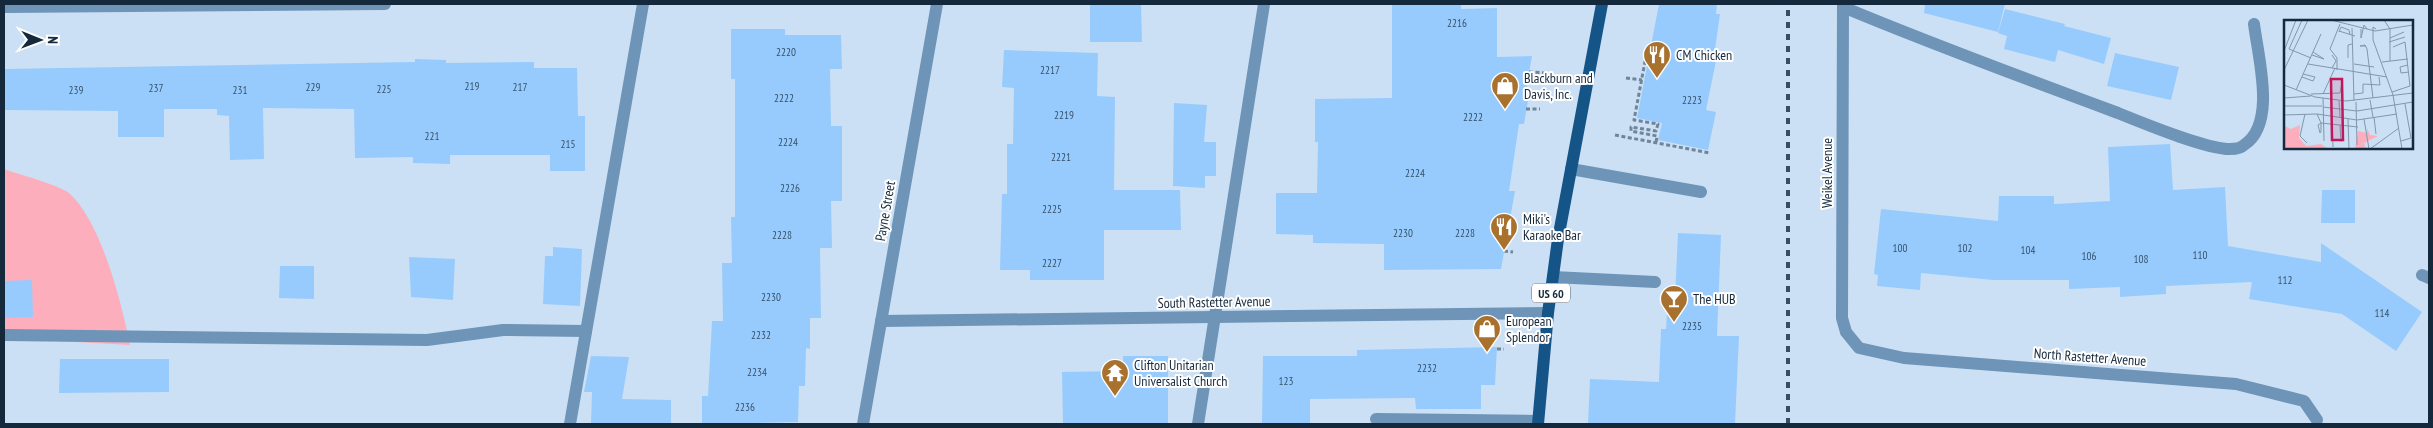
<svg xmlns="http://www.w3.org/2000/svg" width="2433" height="428" font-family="'PT Sans Narrow',sans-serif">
  <rect width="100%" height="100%" fill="#cbe0f4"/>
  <path fill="#fdaebc" d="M4,169C18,174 59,185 69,193C101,221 122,304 130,345L4,338Z"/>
  <g fill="#97cbfd">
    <polygon points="1090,4 1141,4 1142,42 1090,42"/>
    <polygon points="1461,4 1461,9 1497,8 1497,57 1532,56 1525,95 1529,95 1524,124 1519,124 1509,191 1515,191 1501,269 1384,270 1384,244 1313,243 1313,235 1276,234 1276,193 1317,193 1318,142 1315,142 1315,99 1392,98 1392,5"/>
    <polygon points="1659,4 1717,4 1716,14 1720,14 1714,56 1717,56 1706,110 1716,112 1708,150 1658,140 1662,123 1637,118"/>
    <polygon points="1925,4 2005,4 1998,32 1924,13"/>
    <polygon points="2005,9 2065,24 2064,26 2111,38 2104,64 2058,50 2055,62 2004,49 2007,36 1998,33"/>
    <polygon points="731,29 785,29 785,35 841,35 842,69 830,69 831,126 842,126 842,201 831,201 832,248 820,248 821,318 810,318 810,349 806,348 805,386 799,386 798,422 702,424 702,396 708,396 712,321 723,321 722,263 732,263 731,217 735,217 735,79 731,79"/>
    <polygon points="1004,50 1098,53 1097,96 1115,97 1114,190 1180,190 1181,230 1104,230 1104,280 1030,280 1030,270 1000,270 1002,194 1007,194 1007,144 1013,144 1014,88 1002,87"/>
    <polygon points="2115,53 2179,67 2171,100 2107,86"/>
    <polygon points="415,59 446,60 446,63 534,62 534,68 577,68 578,116 585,116 585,171 550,171 550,155 450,155 450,164 413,163 413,157 355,158 354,109 263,108 264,159 230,160 229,116 217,115 217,109 164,109 164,137 118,137 118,111 4,110 4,69 415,62"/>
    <polygon points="1174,103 1207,105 1204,142 1216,142 1216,176 1205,176 1205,188 1173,186"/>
    <polygon points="2170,144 2173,190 2225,187 2228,246 2321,262 2321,243 2422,312 2396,351 2342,314 2249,299 2252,282 2166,286 2166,294 2120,297 2120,287 2069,289 2069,280 1993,280 1921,273 1920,290 1877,286 1878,275 1874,274 1881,209 1998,221 1999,196 2054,196 2054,204 2110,201 2108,147"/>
    <polygon points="2322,190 2355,190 2355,223 2321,223"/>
    <polygon points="1678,233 1721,235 1717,336 1739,336 1735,424 1588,424 1590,379 1659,382 1661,329 1666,329 1668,298 1675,298"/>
    <polygon points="553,247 582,249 580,306 543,304 545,256 553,256"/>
    <polygon points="409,257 455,259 453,300 411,297"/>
    <polygon points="280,266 314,266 314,299 279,298"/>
    <polygon points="32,280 33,317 4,318 4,281"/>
    <polygon points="1497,347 1495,385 1481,385 1481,409 1416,409 1415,398 1310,399 1310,424 1262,424 1263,356 1357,356 1357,350"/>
    <polygon points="591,356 629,357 622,399 671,400 671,424 591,424 592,392 584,392"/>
    <polygon points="1123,356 1168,356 1168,423 1063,424 1062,372 1123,371"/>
    <polygon points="60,359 169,359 169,392 59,393"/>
  </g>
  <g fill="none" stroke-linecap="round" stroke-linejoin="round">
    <g stroke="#708599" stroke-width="3" stroke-dasharray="4 2.5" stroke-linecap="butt">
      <polyline points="1650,51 1647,51 1634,120 1658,124 1656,131 1631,127 1631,131 1657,136 1656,143"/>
      <polyline points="1529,72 1547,73"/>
      <polyline points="1626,78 1642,80"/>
      <polyline points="1526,109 1540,109"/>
      <polyline points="1615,135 1710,153"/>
      <polyline points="1504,251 1513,252"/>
      <polyline points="1497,349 1504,349"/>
    </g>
    <g stroke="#6e94b8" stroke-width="12">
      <path d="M1843,7C1934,45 2026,79 2118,113C2143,123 2205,149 2230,149C2234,149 2241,148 2244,145C2277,124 2258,57 2254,24"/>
      <polyline points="1571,169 1701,192"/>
      <polyline points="2422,275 2429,278"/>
      <polyline points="1553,277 1655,282"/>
      <polyline points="4,335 427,340 503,330 586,331"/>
      <polyline points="1376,419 1538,421"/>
      <polyline points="570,424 643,4"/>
      <polyline points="1198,424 1264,4"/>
    </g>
    <g stroke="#6e94b8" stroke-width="12">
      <polyline points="1843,4 1842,318 1846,332 1859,348 1904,358 2236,384 2304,401 2317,420"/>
      <polyline points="4,7 385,4"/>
      <polyline points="881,321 1548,313"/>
      <polyline points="863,424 937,4"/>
    </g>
    <polyline stroke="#155486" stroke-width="12" points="1538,424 1548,313 1558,239 1602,4"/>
    <polyline stroke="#394d60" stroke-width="4" stroke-dasharray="6 6" stroke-linecap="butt" points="1788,424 1788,4"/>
  </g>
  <defs>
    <symbol id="restaurant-pin" viewBox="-11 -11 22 30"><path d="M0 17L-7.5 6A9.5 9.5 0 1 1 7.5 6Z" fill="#a8712e" stroke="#fefefe"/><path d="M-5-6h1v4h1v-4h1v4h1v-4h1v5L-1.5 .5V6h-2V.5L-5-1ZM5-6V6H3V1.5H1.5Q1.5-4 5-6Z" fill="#fff"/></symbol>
    <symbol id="shop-pin" viewBox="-11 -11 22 30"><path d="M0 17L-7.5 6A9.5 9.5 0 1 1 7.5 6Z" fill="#a8712e" stroke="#fefefe"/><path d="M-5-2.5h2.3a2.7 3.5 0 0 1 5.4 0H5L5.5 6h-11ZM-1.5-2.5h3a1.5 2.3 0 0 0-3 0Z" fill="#fff"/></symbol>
    <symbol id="bar-pin" viewBox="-11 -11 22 30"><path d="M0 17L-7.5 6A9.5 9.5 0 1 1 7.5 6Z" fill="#a8712e" stroke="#fefefe"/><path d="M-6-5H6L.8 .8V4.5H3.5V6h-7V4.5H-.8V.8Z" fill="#fff"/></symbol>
    <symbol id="temple-pin" viewBox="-11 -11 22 30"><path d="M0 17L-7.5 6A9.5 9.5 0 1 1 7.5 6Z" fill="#a8712e" stroke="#fefefe"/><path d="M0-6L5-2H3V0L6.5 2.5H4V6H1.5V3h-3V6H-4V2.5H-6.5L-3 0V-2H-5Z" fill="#fff"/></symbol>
  </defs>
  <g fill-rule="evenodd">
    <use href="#restaurant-pin" x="1641" y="39" width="32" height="43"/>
    <use href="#shop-pin" x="1489" y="70" width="32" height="43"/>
    <use href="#restaurant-pin" x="1488" y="211" width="32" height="43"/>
    <use href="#bar-pin" x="1658" y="283" width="32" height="43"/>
    <use href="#shop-pin" x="1471" y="313" width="32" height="43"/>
    <use href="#temple-pin" x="1099" y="357" width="32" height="43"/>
  </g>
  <g text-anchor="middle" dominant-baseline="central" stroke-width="4" stroke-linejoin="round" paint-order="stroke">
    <g font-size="11" fill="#36526c">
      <text x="1457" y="23">2216</text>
      <text x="786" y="52">2220</text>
      <text x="1050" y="70">2217</text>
      <text x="472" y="86">219</text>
      <text x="313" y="87">229</text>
      <text x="520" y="87">217</text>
      <text x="156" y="88">237</text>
      <text x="384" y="89">225</text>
      <text x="76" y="90">239</text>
      <text x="240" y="90">231</text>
      <text x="784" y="98">2222</text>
      <text x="1692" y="100">2223</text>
      <text x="1064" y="115">2219</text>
      <text x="1473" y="117">2222</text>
      <text x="432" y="136">221</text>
      <text x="788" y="142">2224</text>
      <text x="568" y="144">215</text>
      <text x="1061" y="157">2221</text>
      <text x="1415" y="173">2224</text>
      <text x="790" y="188">2226</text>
      <text x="1052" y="209">2225</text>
      <text x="1403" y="233">2230</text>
      <text x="1465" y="233">2228</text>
      <text x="782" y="235">2228</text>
      <text x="1900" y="248">100</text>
      <text x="1965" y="248">102</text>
      <text x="2028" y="250">104</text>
      <text x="2200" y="255">110</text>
      <text x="2089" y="256">106</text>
      <text x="2141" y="259">108</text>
      <text x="1052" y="263">2227</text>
      <text x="2285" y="280">112</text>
      <text x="771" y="297">2230</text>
      <text x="2382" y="313">114</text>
      <text x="1692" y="326">2235</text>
      <text x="761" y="335">2232</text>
      <text x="1427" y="368">2232</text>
      <text x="757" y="372">2234</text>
      <text x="1286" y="381">123</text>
      <text x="745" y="407">2236</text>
    </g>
    <rect fill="#fefefe" stroke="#5b6976" stroke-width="1" x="1532" y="283.5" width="38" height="19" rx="4"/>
    <g font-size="12" font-weight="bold" fill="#15293c">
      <text x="1551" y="293">US 60</text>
    </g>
    <g font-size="14" fill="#15293c" stroke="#fefefe" text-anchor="start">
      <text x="1676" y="55">CM Chicken</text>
      <text x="1524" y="78">Blackburn and<tspan x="1524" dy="16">Davis, Inc.</tspan></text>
      <text x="1523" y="219">Miki's<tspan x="1523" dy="16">Karaoke Bar</tspan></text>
      <text x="1693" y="299">The HUB</text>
      <text x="1506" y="321">European<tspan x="1506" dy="16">Splendor</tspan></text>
      <text x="1134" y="365">Clifton Unitarian<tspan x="1134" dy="16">Universalist Church</tspan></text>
    </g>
    <g font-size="14" fill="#15293c" stroke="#fefefe">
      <text transform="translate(1827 173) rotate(-90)">Weikel Avenue</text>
      <text transform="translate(885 211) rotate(-80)">Payne Street</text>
      <text transform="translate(1214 302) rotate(-1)">South Rastetter Avenue</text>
      <text transform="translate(2090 357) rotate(4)">North Rastetter Avenue</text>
    </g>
  </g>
  <g transform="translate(2284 20)">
    <rect width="129" height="129" fill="#cbe0f4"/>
    <path d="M0,99L1,106L7,109L16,105L15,118L22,126L37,124L44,129H0ZM83,108L86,115L94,116L76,125L82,123L80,126L84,129H71L74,111L83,113Z" fill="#fdaebc"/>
    <path fill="none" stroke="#8297aa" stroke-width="1" d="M47,0L91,11L129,5M100,0L106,9V41M68,8L70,81M77,9V18L80,5L83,9M92,9L89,7V20L109,75L118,129M55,11L71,16M55,12L57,7L65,10L66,15M106,18L120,12M105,22L121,17M82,26H76L81,25L83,29L89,78M5,29L18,0M5,29L27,38M0,31L12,0M28,35L40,39L29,32M48,35L52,41L48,48M64,38V25L68,24M98,42L124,39M24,44L103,57M70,44L90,47M124,45L116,47L117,53L125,52M0,50L24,0M53,50V38L46,29L56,4M18,57L29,61L31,57L19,54M0,65L31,77L62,81L129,73M12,70L37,14M108,72L126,66L121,22L109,27M27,74L56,73L58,62M39,74L51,48M70,74L79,73V64L96,65L95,57M0,78L27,76M39,78L40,121M86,80L89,97M55,81L56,97M72,82L73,125M0,86H38M39,87L73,91L129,82M21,94L16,116L23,123M33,94L37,103L74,107M0,95L33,94L73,100L113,94M48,96L49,127M90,97L92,114M64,99L65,129M80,99L85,129M37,103V112L36,113L34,105ZM56,105L57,122M117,121L127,118L121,84M86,129L115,108"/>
    <path fill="#c2185b" fill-opacity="0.15" stroke="#c2185b" stroke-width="2.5" d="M47,59H58L59,120H48Z"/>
    <rect width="129" height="129" fill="none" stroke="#15293c" stroke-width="2.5"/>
  </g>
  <rect width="2433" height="428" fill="none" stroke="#15293c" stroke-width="10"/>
  <g transform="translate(40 40) rotate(91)" stroke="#fefefe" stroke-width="4" paint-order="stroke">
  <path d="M0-4L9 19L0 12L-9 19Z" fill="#15293c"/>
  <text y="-8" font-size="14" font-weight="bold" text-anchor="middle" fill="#15293c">N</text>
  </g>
</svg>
